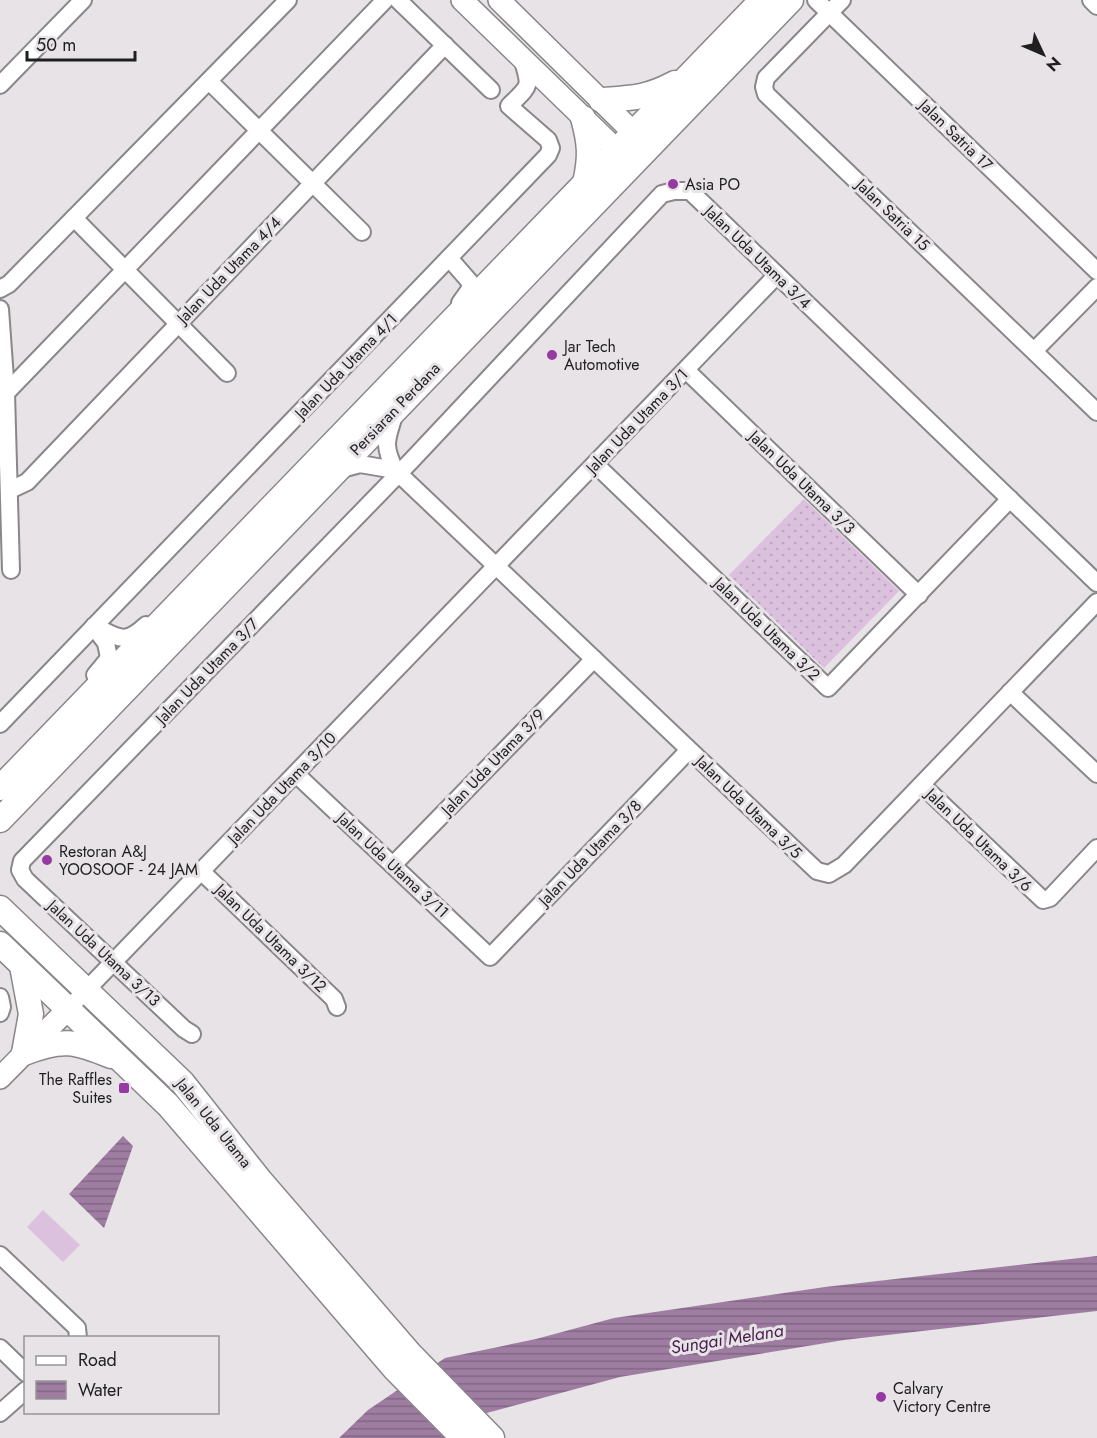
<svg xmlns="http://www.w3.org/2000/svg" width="1097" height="1438" font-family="Jost,sans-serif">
  <defs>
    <pattern id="grass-dots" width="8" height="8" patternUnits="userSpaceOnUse" patternTransform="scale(1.5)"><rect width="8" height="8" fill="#dbc1de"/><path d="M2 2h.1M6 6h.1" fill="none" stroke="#bca5be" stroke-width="1.8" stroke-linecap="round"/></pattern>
    <pattern id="water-rules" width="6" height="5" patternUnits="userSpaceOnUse" patternTransform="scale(1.5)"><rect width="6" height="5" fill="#9f7da2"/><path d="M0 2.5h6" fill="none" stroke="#816684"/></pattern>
  </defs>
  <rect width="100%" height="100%" fill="#e7e3e7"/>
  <polygon fill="url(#grass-dots)" points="804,499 899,591 824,668 729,575"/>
  <polygon fill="#dbc1de" points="43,1210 80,1245 63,1262 27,1227"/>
  <g fill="url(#water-rules)">
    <polygon points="123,1136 133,1146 104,1228 69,1194"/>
    <polygon points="1097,1256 1097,1311 844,1340 620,1377 479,1415 446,1438 339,1438 368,1410 445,1358 536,1339 614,1318 825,1287"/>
  </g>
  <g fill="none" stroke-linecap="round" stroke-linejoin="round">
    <defs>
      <g id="minor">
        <polyline points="398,0 491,90"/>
        <polyline points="816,0 1097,271"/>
        <polyline points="842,0 766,78 764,87 766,94 1097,412"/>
        <polyline points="1091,0 1097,6"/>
        <polyline points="209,81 362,232"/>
        <polyline points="0,85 83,0"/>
        <polyline points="74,218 227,373"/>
        <polyline points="449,258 470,282 470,289 460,303"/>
        <polyline points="0,289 9,284 288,0"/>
        <polyline points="0,309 6,393 11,570"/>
        <polyline points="1035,350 1097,287"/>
        <polyline points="686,370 919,595"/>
        <polyline points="6,393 385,0"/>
        <path d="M395,412C387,440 382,443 395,470L817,871L829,874L844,865L1097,602"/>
        <polyline points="595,464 828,688 1010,499"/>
        <polyline points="338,470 360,464 395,470"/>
        <polyline points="10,490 27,482 445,45"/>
        <path d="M94,626C118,637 124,646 146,625"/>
        <polyline points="94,627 106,643 109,658 95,675"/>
        <polyline points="1010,692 1097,774"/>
        <path d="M0,724L548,155L551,148L548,140L509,106C531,84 531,88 522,58"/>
        <polyline points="296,774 490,957 689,750"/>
        <polyline points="922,785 1043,900 1050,898 1097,848"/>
        <polyline points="393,865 594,659"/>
        <polyline points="201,871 334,999 337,1007"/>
        <polyline points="0,997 2,1007 0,1013"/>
        <polyline points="68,1009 777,275"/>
        <polyline points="192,1034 184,1029 25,879 20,870 22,861 411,461 662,194 674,191 690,191 1097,583"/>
        <polyline points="0,1255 77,1328 78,1338"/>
        <polyline points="0,1348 26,1373"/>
        <polyline points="0,1413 26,1390"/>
      </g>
      <g id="tertiary">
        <polyline points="462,0 629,162"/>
        <polyline points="499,0 644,143"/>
        <polyline points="0,1078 68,1009"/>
      </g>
      <g id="secondary">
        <path d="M601,100C632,98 647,98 675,83"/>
        <path d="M583,118C590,143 591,157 585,183"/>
        <polyline points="0,788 762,0"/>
        <polyline points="0,820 791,0"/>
        <polyline points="0,908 182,1082 259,1179 411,1355 492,1438"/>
        <polyline points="0,944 168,1105 394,1368 463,1438"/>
        <polyline points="22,966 31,1014 24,1053"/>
        <path d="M24,1053C62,1038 75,1041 111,1056"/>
      </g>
    </defs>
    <use href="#minor" stroke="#8a878b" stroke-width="20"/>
    <use href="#tertiary" stroke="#8a878b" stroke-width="24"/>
    <use href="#secondary" stroke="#8a878b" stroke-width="27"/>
    <use href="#minor" stroke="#fff" stroke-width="16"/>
    <use href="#tertiary" stroke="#fff" stroke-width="21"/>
    <use href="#secondary" stroke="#fff" stroke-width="24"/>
  </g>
  <g fill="#9739a2" stroke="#e7e3e7" stroke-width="2">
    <circle cx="673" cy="184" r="6"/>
    <circle cx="552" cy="355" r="6"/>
    <circle cx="47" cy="860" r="6"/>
    <rect x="118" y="1082" width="12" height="12" rx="3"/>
    <circle cx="881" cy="1397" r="6"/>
  </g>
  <g text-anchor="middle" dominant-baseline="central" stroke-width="6" stroke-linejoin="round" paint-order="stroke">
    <g font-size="16" fill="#201f20" stroke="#e7e3e7">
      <text transform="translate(956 135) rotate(44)">Jalan Satria 17</text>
      <text transform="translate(893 215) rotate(44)">Jalan Satria 15</text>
      <text transform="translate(758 257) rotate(44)">Jalan Uda Utama 3/4</text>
      <text transform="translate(229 270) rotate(-46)">Jalan Uda Utama 4/4</text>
      <text transform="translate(346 366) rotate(-46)">Jalan Uda Utama 4/1</text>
      <text transform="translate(395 409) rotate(-46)">Persiaran Perdana</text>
      <text transform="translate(637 421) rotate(-46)">Jalan Uda Utama 3/1</text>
      <text transform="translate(802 482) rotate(44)">Jalan Uda Utama 3/3</text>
      <text transform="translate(767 629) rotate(44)">Jalan Uda Utama 3/2</text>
      <text transform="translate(207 671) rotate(-46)">Jalan Uda Utama 3/7</text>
      <text transform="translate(493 762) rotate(-46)">Jalan Uda Utama 3/9</text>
      <text transform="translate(282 788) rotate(-46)">Jalan Uda Utama 3/10</text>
      <text transform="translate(749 807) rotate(44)">Jalan Uda Utama 3/5</text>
      <text transform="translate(979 840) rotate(44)">Jalan Uda Utama 3/6</text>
      <text transform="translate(590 853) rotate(-46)">Jalan Uda Utama 3/8</text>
      <text transform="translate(393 865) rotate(43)">Jalan Uda Utama 3/11</text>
      <text transform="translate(271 938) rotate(44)">Jalan Uda Utama 3/12</text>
      <text transform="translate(104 953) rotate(43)">Jalan Uda Utama 3/13</text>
      <text transform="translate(214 1123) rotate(51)">Jalan Uda Utama</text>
    </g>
    <g font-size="16" fill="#201f20" stroke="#e7e3e7" text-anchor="start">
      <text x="685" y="184">Asia PO</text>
      <text x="564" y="346">Jar Tech<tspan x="564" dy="18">Automotive</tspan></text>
      <text x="59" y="851">Restoran A&amp;J<tspan x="59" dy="18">YOOSOOF - 24 JAM</tspan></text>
      <text x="112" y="1079" text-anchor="end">The Raffles<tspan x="112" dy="18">Suites</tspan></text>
      <text x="893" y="1388">Calvary<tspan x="893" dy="18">Victory Centre</tspan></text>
    </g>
    <g font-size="18" font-style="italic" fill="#491e4f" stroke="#e7e3e7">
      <text transform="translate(727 1339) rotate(-9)">Sungai Melana</text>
    </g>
  </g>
  <rect x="24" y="1336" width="195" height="78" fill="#e7e3e7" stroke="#979597" stroke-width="1.5"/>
  <rect x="36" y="1356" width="30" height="9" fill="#ffffff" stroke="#979597" stroke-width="1.5"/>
  <text x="78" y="1366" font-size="18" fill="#201f20">Road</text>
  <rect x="36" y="1381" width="30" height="18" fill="url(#water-rules)" stroke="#979597" stroke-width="1.5"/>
  <text x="78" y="1396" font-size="18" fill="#201f20">Water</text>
  <g transform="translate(1043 54) rotate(134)" stroke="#e7e3e7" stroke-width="4.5" paint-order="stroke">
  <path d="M0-4.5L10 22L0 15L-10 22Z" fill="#201f20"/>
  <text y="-9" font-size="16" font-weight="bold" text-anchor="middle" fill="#201f20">N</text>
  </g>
  <path d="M27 51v9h108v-9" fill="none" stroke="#201f20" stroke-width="3"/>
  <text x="36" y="51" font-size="18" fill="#201f20" stroke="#e7e3e7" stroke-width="4.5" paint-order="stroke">50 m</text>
</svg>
